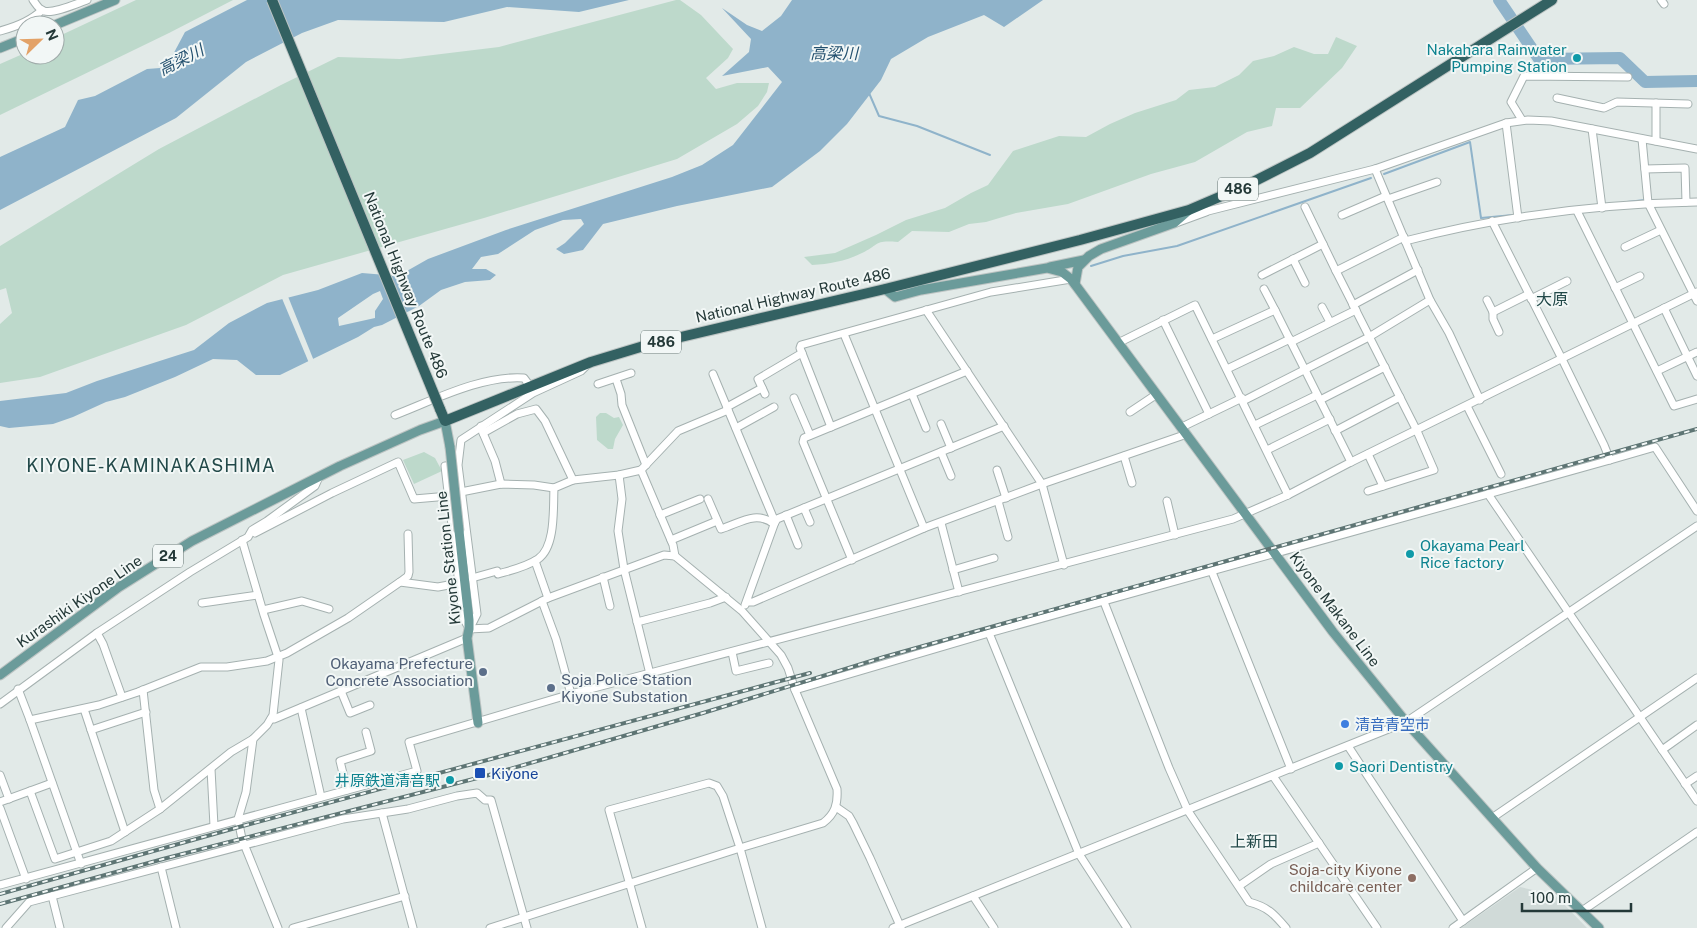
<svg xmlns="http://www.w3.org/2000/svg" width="1697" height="928" font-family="'Public Sans','Noto Sans JP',sans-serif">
  <rect width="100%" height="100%" fill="#e2eae8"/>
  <polygon fill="#d0dad8" points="1520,887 1555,895 1587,928 1461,928"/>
  <g fill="#bdd9cb">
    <polygon points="136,0 233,0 169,33 0,115 0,64 25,53 25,55 55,55 55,38"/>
    <polygon points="676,0 680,0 701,15 733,49 728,58 706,78 716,89 737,83 769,83 767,92 758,106 737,124 677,159 484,218 283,275 186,325 40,377 0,383 0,324 12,313 6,288 0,290 0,246 159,149 281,85 338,57 400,59 499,47"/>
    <path d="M1336,37L1357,46L1342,68L1300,108H1276L1272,126L1247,132L1195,162L1151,174L1068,204L1016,213L986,222L969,224L949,232L912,231L898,242C873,240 881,244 862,253C846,261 830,264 812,265L804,257L835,253L876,235L906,220L945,208L971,193L988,185L1013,151L1059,136L1086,137L1110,124L1135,113L1176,100L1189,90L1215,87L1239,75L1253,61L1274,56L1294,47L1314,54H1328Z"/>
    <polygon points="600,413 606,413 614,418 619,417 623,425 615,439 613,449 608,449 597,440 596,417"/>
    <polygon points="424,452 435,458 442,471 414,484 403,460"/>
  </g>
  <g fill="#8fb3ca" fill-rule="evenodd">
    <polygon points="247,0 629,0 579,12 507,7 444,22 338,20 302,33 246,62 176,118 0,210 0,157 65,127 78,100 95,96 147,69 160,68 169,62 185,32"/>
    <path d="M792,0H1043L1004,27L984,15L928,37L891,59L881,80L847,124L820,151L772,187L677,206L603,224L583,250L564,254L556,249L565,243L584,224L581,219L563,220L535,230L498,254L481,257L472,269H486L496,275L490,280L465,282L441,290L419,306L382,325L374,327L358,337L280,375H256L237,360L213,359L175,377L125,397L106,402L73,417L53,424L9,428L0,426V401L66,393L97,381L194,350L229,323L267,303L318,290L362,273L398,276L428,259L506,230L672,177L702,165L733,145L782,82L768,67L722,76L749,52L751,39L722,8L747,25L762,31L781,16ZM380,291L383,299L375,311V318L339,326L338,318L373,294Z"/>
  </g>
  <polygon fill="#e2eae8" points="287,294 314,361 309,363 281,296"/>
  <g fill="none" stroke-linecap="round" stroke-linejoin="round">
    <g stroke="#8fb3ca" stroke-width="2">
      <polyline points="869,93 879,116 917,126 990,155"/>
      <polyline points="1384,174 1470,142 1481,218 1513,215"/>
      <polyline points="1627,202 1645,200"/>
      <polyline points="1091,266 1123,256 1177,246 1371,178"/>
    </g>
    <polyline stroke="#8fb3ca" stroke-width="12" points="1499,0 1539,59 1620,58 1645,82 1697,81"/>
    <defs>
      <g id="minor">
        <path d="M33,0C36,4 39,10 44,11C54,14 78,3 87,0"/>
        <polyline points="1661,0 1664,4"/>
        <path d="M0,31C15,27 31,21 42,10"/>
        <polyline points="1557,98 1604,108 1617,102 1688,104"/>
        <polyline points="1522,120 1511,102 1524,76 1628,77"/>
        <polyline points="1506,123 1518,218"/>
        <polyline points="1592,129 1602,208"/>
        <polyline points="1642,139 1648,203 1697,301"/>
        <polyline points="1656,141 1656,103"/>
        <polyline points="1375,169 1430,300 1449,333 1480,400"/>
        <polyline points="1645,169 1685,168 1686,202"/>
        <polyline points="1388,199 1437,182"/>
        <polyline points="1305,207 1336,271"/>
        <polyline points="1191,210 1208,211 1375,169 1506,123 1528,120 1551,121 1697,149"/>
        <polyline points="1577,211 1674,406 1697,399"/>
        <polyline points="1342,215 1386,196"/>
        <polyline points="1492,221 1562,359 1604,445 1610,460 1655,447 1697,511"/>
        <polyline points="1176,223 1206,212"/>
        <path d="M1405,241C1500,216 1599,204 1697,202"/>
        <polyline points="1625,247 1661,230"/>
        <polyline points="1293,259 1305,283"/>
        <polyline points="1262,275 1323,244"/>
        <polyline points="1615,288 1640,276"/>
        <polyline points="1264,289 1275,310"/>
        <polyline points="1531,299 1567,281"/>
        <polyline points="1487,300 1493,312 1529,294"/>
        <polyline points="1353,305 1418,270"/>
        <polyline points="1322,307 1330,322"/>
        <polyline points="1664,308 1697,376"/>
        <polyline points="926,310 1042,484 1064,565"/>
        <polyline points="1493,312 1493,319 1499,332"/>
        <polyline points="1163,320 1209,414"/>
        <polyline points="844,334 924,528"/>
        <polyline points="1212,339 1275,310 1351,462"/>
        <polyline points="1291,342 1356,310"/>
        <polyline points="1118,343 1195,305 1288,495"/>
        <polyline points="1227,369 1290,339"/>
        <polyline points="1657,371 1697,352"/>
        <polyline points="713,374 775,522"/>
        <polyline points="616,379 621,394 622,405 646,465"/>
        <polyline points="598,384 631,373"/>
        <polyline points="765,394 758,379 802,353"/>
        <polyline points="912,394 926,428"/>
        <polyline points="794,398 810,435"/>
        <polyline points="1320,400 1385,367"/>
        <polyline points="1243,401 1369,337 1430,300"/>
        <polyline points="1467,406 1501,474"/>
        <polyline points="727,407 762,388"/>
        <polyline points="1130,412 1157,394"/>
        <path d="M395,415C434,400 482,375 524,378L530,386"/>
        <polyline points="941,424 951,448"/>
        <polyline points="1255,425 1317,395"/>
        <polyline points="481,426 483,433 517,414 536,409 545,421 573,480 619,475 641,470 673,545 675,556"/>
        <polyline points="831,427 800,348 801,345 991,292 1071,279"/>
        <polyline points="1182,427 1242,398"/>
        <polyline points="736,428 774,407"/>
        <polyline points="1335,431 1400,397"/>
        <polyline points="483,433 495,461 501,484"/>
        <polyline points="1267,450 1330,419"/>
        <polyline points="941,452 951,476"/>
        <polyline points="1368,454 1383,486"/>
        <polyline points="1124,456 1132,483"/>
        <polyline points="456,465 445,466 463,618 469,628"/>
        <polyline points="641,470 678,431 728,410"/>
        <polyline points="997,470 1006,498"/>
        <polyline points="619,475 622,499 618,531 624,569 650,674"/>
        <polyline points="1368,491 1434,470 1417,431 1336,271 1404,237"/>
        <polyline points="461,492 501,484 534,485 554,488"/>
        <polyline points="1488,494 1697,801"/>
        <path d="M708,499L721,529C740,523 756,510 774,524"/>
        <polyline points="998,501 1008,537"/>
        <polyline points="1167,501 1175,535"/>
        <polyline points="804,508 810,522"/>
        <polyline points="660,515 700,499"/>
        <polyline points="786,515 798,545"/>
        <polyline points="941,523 959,592"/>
        <polyline points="255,533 332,493 398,462 414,499 449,496"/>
        <polyline points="242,540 264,615 279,660 273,715 267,725 253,739 246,792 238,819 242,839 278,928"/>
        <polyline points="671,540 717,521"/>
        <polyline points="852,560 803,442 804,438 967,371"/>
        <polyline points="535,561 548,598"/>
        <polyline points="953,570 994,558"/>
        <polyline points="1212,572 1291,769"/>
        <polyline points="603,577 610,606"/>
        <path d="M472,578L497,571L498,574C512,570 526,567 538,559C556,547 553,507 554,488L573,480"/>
        <polyline points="400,582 408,576 409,572 408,534"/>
        <polyline points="542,601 556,639 571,694"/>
        <polyline points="747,602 753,602 924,528 1042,484 1187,434"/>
        <path d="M1104,602L1169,768L1188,811L1249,902C1268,907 1274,914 1286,928"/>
        <polyline points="202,603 258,595"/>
        <polyline points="745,605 775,522 777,519 1004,426"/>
        <polyline points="263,610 302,601 329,609"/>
        <polyline points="637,622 710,603 726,597"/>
        <polyline points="470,628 477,614 458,465 461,440 533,393 581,371 587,365"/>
        <path d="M469,629L489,628L548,598L664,555L675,556L742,611L781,655L788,668L795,690L837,789C838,804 835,814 823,823L740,848L762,928"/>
        <polyline points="97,633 103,644 122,697"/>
        <polyline points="989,633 1079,854 1127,928"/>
        <polyline points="732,652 736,671 769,663"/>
        <polyline points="18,689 30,720 81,864"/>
        <polyline points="143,690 154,790 160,809"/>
        <polyline points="795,690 989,633 1610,460"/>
        <polyline points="341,691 350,713 370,705"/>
        <polyline points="0,704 97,633 190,572 248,537 252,530 267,521 315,486 319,477"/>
        <polyline points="301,708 321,797"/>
        <polyline points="84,709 91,730"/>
        <polyline points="271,719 274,719 467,638"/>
        <polyline points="30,720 99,705 138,692 201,667 227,667 267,661 287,653 348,618 400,582 438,587 459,583"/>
        <polyline points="1348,746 1463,921"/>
        <polyline points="1662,750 1697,725"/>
        <polyline points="211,769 214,826"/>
        <polyline points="0,775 9,799"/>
        <polyline points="1273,776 1377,928"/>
        <polyline points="1685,784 1697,776"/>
        <polyline points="347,790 340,761 371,751 366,732"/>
        <polyline points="30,791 55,859 111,841 160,809 231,752 253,739"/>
        <polyline points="0,802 52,783"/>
        <polyline points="836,807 849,816 853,823 870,858 901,928"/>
        <polyline points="0,808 26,879"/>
        <polyline points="382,813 413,928"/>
        <polyline points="1492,818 1697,678"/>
        <polyline points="125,832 91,730 146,712"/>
        <polyline points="161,867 176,928"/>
        <polyline points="0,885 417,771 409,742 571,694 1233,519 1288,495 1351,462 1697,292"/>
        <polyline points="1239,886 1271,864 1319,843"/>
        <polyline points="52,896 60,928"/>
        <polyline points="973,896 994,928"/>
        <polyline points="1582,911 1697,832"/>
        <polyline points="6,928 29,902 343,819 408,809 457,796 477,793 485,800 491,800 527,928"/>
        <polyline points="293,928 405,896"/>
        <polyline points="490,928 740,848 723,796 717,786 709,783 609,810 642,928"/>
        <polyline points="893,928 1406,722 1697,526"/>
        <polyline points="1453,928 1537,868"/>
      </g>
      <g id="major">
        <polyline points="55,25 115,0"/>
        <polyline points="0,48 25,38"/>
        <polyline points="1050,267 1084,260"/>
        <polyline points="1075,284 1078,267 1089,256 1101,249 1174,223 1189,210"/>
        <polyline points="885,289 895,297 921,290 1047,268 1062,272 1071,279 1333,632 1406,722 1537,868 1599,928"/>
        <polyline points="459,531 469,620 469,629 467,638 478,723"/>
        <polyline points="0,675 119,587 192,541 340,466 420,430 445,421 450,447"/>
      </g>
      <polyline id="highway" points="440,409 445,421 591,362 647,345 885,289 1080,240 1189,210 1245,186 1310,153 1552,0"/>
    </defs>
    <use href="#minor" stroke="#a5b1b0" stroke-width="9"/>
    <use href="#major" stroke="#bdc4c3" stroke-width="11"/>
    <use href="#highway" stroke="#bdc4c3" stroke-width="12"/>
    <use href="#minor" stroke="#fff" stroke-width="7"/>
    <use href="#major" stroke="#6b9b9a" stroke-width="9"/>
    <use href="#highway" stroke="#336162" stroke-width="10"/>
    <defs>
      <g id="rail">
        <polyline points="0,894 239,827 810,673"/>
        <polyline points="0,904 163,859 489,775 703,713 884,657 1697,429"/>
      </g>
    </defs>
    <use href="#rail" stroke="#5e7574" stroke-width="4"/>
    <use href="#rail" stroke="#f2f7f6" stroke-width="2" stroke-dasharray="5.5" stroke-linecap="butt"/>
    <defs>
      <polyline id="major-bridge" points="450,447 459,531"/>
      <polyline id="highway-bridge" points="272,0 440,409"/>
    </defs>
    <use href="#major-bridge" stroke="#bdc4c3" stroke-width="11" stroke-linecap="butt"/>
    <use href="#highway-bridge" stroke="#bdc4c3" stroke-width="12" stroke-linecap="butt"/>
    <use href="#major-bridge" stroke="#6b9b9a" stroke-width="9"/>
    <use href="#highway-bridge" stroke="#336162" stroke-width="10"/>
  </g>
  <g fill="#0f9aa8" stroke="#f2f7f6" stroke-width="2">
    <circle cx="1577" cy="58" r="5"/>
    <circle cx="1410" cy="554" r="5"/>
    <circle cx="1339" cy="766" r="5"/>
    <circle cx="450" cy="780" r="5"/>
  </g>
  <g fill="#5c6f8a" stroke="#f2f7f6" stroke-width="2">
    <circle cx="483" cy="672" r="5"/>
    <circle cx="551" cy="688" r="5"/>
  </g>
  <circle fill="#3f7fe0" stroke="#f2f7f6" stroke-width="2" cx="1345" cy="724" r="5"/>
  <rect fill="#1a4fb4" stroke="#f2f7f6" stroke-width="2" x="474" y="767" width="12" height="12" rx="2.5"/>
  <circle fill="#8d6e63" stroke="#f2f7f6" stroke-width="2" cx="1412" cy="878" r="5"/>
  <g text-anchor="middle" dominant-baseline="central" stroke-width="4" stroke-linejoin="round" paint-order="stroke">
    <g fill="#f2f7f6" stroke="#627271" stroke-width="1">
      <rect x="1218" y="177.5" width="40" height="23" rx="4"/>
      <rect x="641" y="330.5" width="40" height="23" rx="4"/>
      <rect x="153" y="544.5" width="30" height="23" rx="4"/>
    </g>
    <g font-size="14" font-weight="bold" fill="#243938">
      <text x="1238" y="189">486</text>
      <text x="661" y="342">486</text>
      <text x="168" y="556">24</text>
    </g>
    <g font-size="15" fill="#0d838f" stroke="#f2f7f6" text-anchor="end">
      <text x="1567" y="49">Nakahara Rainwater<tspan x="1567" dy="17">Pumping Station</tspan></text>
      <text x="1420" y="545" text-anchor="start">Okayama Pearl<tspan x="1420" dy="17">Rice factory</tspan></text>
      <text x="1349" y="766" text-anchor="start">Saori Dentistry</text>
      <text x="440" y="780">井原鉄道清音駅</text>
    </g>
    <g font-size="15" fill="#243938" stroke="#f2f7f6">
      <text transform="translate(406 285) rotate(68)">National Highway Route 486</text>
      <text transform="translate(793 295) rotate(-13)">National Highway Route 486</text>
      <text transform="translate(448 558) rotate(-96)">Kiyone Station Line</text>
      <text transform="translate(79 601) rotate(-35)">Kurashiki Kiyone Line</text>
      <text transform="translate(1335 609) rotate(53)">Kiyone Makane Line</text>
    </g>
    <g font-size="15" fill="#4e5e75" stroke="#f2f7f6" text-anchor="end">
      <text x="473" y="663">Okayama Prefecture<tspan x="473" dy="17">Concrete Association</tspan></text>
      <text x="561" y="679" text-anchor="start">Soja Police Station<tspan x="561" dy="17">Kiyone Substation</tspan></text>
    </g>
    <g font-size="15" fill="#366cbe" stroke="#f2f7f6" text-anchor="start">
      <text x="1355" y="724">清音青空市</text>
    </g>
    <g font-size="15" fill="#164399" stroke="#f2f7f6" text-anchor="start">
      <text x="491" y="773">Kiyone</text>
    </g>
    <g font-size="15" fill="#785e54" stroke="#f2f7f6" text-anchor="end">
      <text x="1402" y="869">Soja-city Kiyone<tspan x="1402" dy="17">childcare center</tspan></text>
    </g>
    <g font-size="16" font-style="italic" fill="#24516f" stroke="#f2f7f6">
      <text x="834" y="53">高梁川</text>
      <text transform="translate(181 60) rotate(-27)">高梁川</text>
    </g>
    <g font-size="16" fill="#224949" stroke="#f2f7f6">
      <text x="1552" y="299">大原</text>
      <text x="1254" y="841">上新田</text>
    </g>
    <g font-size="18" letter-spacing="1" fill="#224949" stroke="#f2f7f6">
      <text x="151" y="465">KIYONE-KAMINAKASHIMA</text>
    </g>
  </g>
  <g transform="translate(40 40) rotate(67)"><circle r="24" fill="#f2f7f6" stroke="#a0abaa"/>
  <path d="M0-4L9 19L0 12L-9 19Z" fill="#e3a267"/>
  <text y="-8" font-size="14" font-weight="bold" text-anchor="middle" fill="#243938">N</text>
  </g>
  <path d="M1522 903v8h109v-8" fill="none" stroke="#243938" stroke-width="2.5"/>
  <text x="1530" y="903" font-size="15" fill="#243938" stroke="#f2f7f6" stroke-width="4" paint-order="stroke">100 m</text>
</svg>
